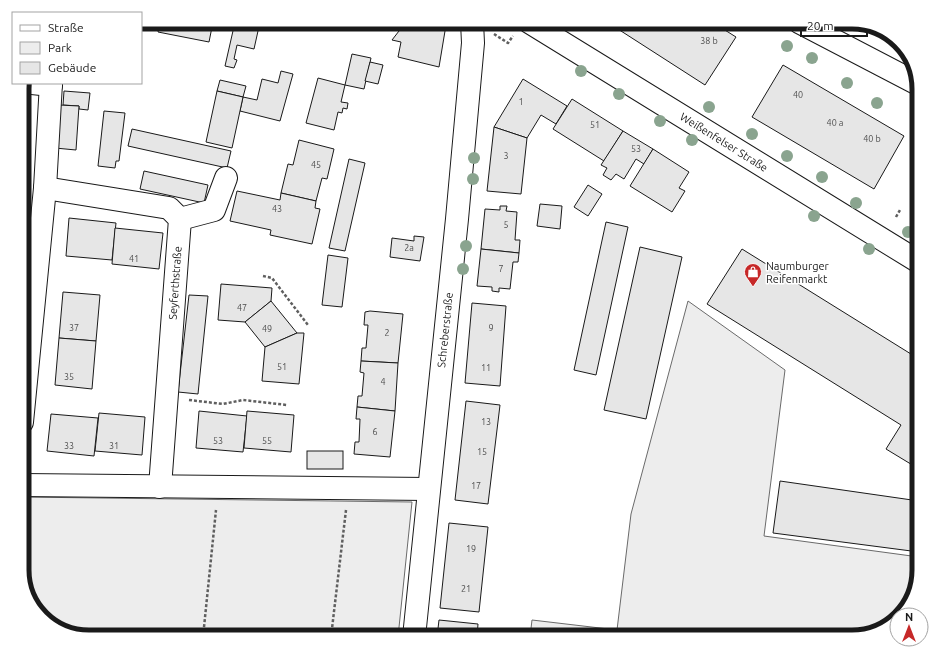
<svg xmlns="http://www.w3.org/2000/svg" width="941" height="659" font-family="Ubuntu,sans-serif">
  <rect width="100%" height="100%" fill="#fff"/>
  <g fill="#ededed" stroke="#6a6a6a">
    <polygon points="688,301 785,370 764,536 919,557 919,570 905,611 897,615 897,617 882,630 852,637 530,637 532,620 617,630 631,514"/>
    <path d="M22,497L412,502L398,637H89C79,633 56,629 48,623C13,595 22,537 22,497Z"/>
  </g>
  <g fill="#e6e6e6" stroke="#1a1a1a">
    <polygon points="160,22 213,22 209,42 158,32"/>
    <polygon points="235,22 260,22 254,49 237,45 234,59 237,60 234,68 225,66"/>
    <polygon points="406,22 441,22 446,25 439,67 398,57 401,42 392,40"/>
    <polygon points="607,22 712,22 736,37 705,85"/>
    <polygon points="352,54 371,58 364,89 345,85"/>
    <polygon points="370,62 383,65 378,84 365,81"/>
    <polygon points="783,65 904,136 874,189 752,117"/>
    <polygon points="281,71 293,74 280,121 240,111 243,97 257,100 262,79 278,83"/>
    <polygon points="318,78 345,85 341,102 348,103 347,109 343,108 342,113 338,112 334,130 306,123"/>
    <polygon points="523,79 567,106 556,124 541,115 527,138 494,127"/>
    <polygon points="220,80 246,86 243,97 217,91"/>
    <polygon points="64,91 90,93 88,110 79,109 79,106 63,105"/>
    <polygon points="217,91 243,97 232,148 206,142"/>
    <polygon points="572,99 623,131 604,161 553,129"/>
    <polygon points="59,105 79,106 76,150 55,148"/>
    <polygon points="104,111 125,113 119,161 116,161 115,168 98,166"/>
    <polygon points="494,127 527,138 521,194 487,191"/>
    <polygon points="132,129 231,151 227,168 128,146"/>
    <polygon points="623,131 653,149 644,164 636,159 624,179 616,174 611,180 603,175 607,168 601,165"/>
    <polygon points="299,140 334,149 327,179 322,178 316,201 281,193 288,164 293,165"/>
    <polygon points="653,149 689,172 679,188 685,191 672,212 630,186"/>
    <polygon points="349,159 365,163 345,251 329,248"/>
    <polygon points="144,171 208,185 204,203 140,189"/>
    <polygon points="588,185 602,194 588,216 574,207"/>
    <polygon points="237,191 280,200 281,193 316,201 315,208 320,209 312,244 270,235 271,230 230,221"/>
    <polygon points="540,204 562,206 560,229 537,226"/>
    <polygon points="500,206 507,206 506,211 517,212 515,240 520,240 519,253 481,249 485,209 500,210"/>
    <polygon points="69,218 116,223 112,260 66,256"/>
    <polygon points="606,222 628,227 596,375 574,370"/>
    <polygon points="115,228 163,233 159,269 112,264"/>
    <polygon points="414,236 424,237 420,261 390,257 392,238 414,241"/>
    <polygon points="640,247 682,257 646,419 604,410"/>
    <polygon points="481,249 519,253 518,262 513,262 510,289 499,288 499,292 492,291 492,287 477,286"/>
    <polygon points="742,249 919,359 919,469 886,449 901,425 707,304"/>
    <polygon points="328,255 348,258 342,307 322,305"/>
    <polygon points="221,284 272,288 271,301 245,322 218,320"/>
    <polygon points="63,292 100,295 96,341 59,338"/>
    <polygon points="189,295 208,296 198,394 178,392"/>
    <polygon points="271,301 297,333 265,347 245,322"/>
    <polygon points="472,303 506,306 500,386 465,383"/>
    <polygon points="370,311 403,314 398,363 361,361 362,348 366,348 368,325 364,325 365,312"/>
    <polygon points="297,333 304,333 299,384 262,381 265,347"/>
    <polygon points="59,338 96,341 92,389 55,385"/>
    <polygon points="361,361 398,363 395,411 357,407 358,396 362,396 364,373 360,372"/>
    <polygon points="466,401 500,405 488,504 455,500"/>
    <polygon points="357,407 395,411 390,457 354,454 355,442 359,442 360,419 356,419"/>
    <polygon points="199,411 247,416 243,452 196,448"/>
    <polygon points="247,411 294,415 291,452 244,448"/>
    <polygon points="99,413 145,417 142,455 95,451"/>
    <polygon points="51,414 98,418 94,456 47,451"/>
    <rect x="307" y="451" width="36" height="18"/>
    <polygon points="780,481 919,501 919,552 773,533"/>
    <polygon points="449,523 488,527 479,612 440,608"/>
    <polygon points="439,620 478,624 477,637 437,637"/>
  </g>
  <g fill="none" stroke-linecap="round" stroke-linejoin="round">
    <defs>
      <g id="minor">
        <polyline points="799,22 918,84"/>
        <polyline points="32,83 51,85"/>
        <polyline points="45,188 169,208 180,219 160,487"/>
        <polyline points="180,219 214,210 226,178"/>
        <polyline points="22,422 45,188 51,83"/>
        <polyline points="22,485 428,489"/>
        <polyline points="414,637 457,219 473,43 472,22"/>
      </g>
      <polyline id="major" points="529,22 919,262"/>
    </defs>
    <use href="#minor" stroke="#1a1a1a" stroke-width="24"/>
    <use href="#major" stroke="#1a1a1a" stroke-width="24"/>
    <g stroke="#5f5f5f" stroke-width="2.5" stroke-dasharray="3 2" stroke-linecap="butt">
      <polyline points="494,34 508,43 513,36"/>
      <polyline points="896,217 900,210"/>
      <polyline points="263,276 272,278 308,325"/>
      <polyline points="189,400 223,404 243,400 287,405"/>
      <polyline points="203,637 216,510"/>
      <polyline points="331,637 346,510"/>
    </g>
    <use href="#minor" stroke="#fff" stroke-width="22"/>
    <use href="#major" stroke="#fff" stroke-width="22"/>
  </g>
  <g fill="#8aa48f">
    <circle cx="787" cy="46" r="6"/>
    <circle cx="812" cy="58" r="6"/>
    <circle cx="581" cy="71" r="6"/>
    <circle cx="847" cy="83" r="6"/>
    <circle cx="619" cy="94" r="6"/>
    <circle cx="877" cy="103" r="6"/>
    <circle cx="709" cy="107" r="6"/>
    <circle cx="660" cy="121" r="6"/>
    <circle cx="752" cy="134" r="6"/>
    <circle cx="692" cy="140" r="6"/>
    <circle cx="787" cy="156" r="6"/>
    <circle cx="474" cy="158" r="6"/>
    <circle cx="822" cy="177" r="6"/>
    <circle cx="473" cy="179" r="6"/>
    <circle cx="856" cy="203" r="6"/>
    <circle cx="814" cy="216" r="6"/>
    <circle cx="908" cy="232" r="6"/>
    <circle cx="466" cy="246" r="6"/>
    <circle cx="869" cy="249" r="6"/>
    <circle cx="463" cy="269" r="6"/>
  </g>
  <defs>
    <symbol id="shop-pin" viewBox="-11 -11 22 30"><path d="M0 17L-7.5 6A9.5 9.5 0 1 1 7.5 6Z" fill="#c62828" stroke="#fff"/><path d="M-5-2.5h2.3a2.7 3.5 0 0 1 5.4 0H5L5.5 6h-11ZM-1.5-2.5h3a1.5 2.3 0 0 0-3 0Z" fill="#fff"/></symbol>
  </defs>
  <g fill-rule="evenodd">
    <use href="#shop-pin" x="743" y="262" width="20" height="27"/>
  </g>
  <g text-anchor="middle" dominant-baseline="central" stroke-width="3" stroke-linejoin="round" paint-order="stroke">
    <g font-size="9" fill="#4d4d4d">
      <text x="709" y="41">38 b</text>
      <text x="798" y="95">40</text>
      <text x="521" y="102">1</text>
      <text x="835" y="123">40 a</text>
      <text x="595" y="125">51</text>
      <text x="872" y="139">40 b</text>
      <text x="636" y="149">53</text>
      <text x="506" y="156">3</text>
      <text x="316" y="165">45</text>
      <text x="277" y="209">43</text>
      <text x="506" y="225">5</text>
      <text x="409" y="248">2a</text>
      <text x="134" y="259">41</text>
      <text x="501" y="269">7</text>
      <text x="242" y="308">47</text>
      <text x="74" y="328">37</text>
      <text x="491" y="328">9</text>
      <text x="267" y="329">49</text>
      <text x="387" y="333">2</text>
      <text x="282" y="367">51</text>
      <text x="486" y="368">11</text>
      <text x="69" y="377">35</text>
      <text x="383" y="382">4</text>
      <text x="486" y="422">13</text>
      <text x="375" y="432">6</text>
      <text x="218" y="441">53</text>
      <text x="267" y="441">55</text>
      <text x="69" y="446">33</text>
      <text x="114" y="446">31</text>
      <text x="482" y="452">15</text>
      <text x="476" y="486">17</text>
      <text x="471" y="549">19</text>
      <text x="466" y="589">21</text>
    </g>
    <g font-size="11" fill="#1a1a1a" stroke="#fff">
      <text transform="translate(724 142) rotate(32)">Weißenfelser Straße</text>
      <text transform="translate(175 283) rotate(-86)">Seyferthstraße</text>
      <text transform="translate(445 330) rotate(-84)">Schreberstraße</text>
    </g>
    <g font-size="11" fill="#1a1a1a" stroke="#fff" text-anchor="start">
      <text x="766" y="266">Naumburger<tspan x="766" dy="13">Reifenmarkt</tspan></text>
    </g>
  </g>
  <path d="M0 0H941V659H0ZM89 29H852A60 60 0 0 1 912 89V570A60 60 0 0 1 852 630H89A60 60 0 0 1 29 570V89A60 60 0 0 1 89 29Z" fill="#fff" fill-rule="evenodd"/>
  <path fill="none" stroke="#1a1a1a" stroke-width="5" d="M89 29H852A60 60 0 0 1 912 89V570A60 60 0 0 1 852 630H89A60 60 0 0 1 29 570V89A60 60 0 0 1 89 29Z"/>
  <rect x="12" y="12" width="130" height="72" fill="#ffffff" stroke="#a3a3a3"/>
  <rect x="20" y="25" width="20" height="6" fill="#ffffff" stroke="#a3a3a3"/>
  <text x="48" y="32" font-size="12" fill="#1a1a1a">Straße</text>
  <rect x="20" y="42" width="20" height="12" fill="#ededed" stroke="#a3a3a3"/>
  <text x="48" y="52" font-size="12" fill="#1a1a1a">Park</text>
  <rect x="20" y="62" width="20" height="12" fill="#e6e6e6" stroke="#a3a3a3"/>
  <text x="48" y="72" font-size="12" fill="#1a1a1a">Gebäude</text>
  <g transform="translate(909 627)"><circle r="19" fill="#ffffff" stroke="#a3a3a3"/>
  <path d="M0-3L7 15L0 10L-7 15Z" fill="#c62828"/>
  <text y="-6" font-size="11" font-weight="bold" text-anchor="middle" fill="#1a1a1a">N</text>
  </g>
  <path d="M801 30v6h66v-6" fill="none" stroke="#1a1a1a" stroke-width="2"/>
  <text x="807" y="30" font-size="12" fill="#1a1a1a" stroke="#ffffff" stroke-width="3" paint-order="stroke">20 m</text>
</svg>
